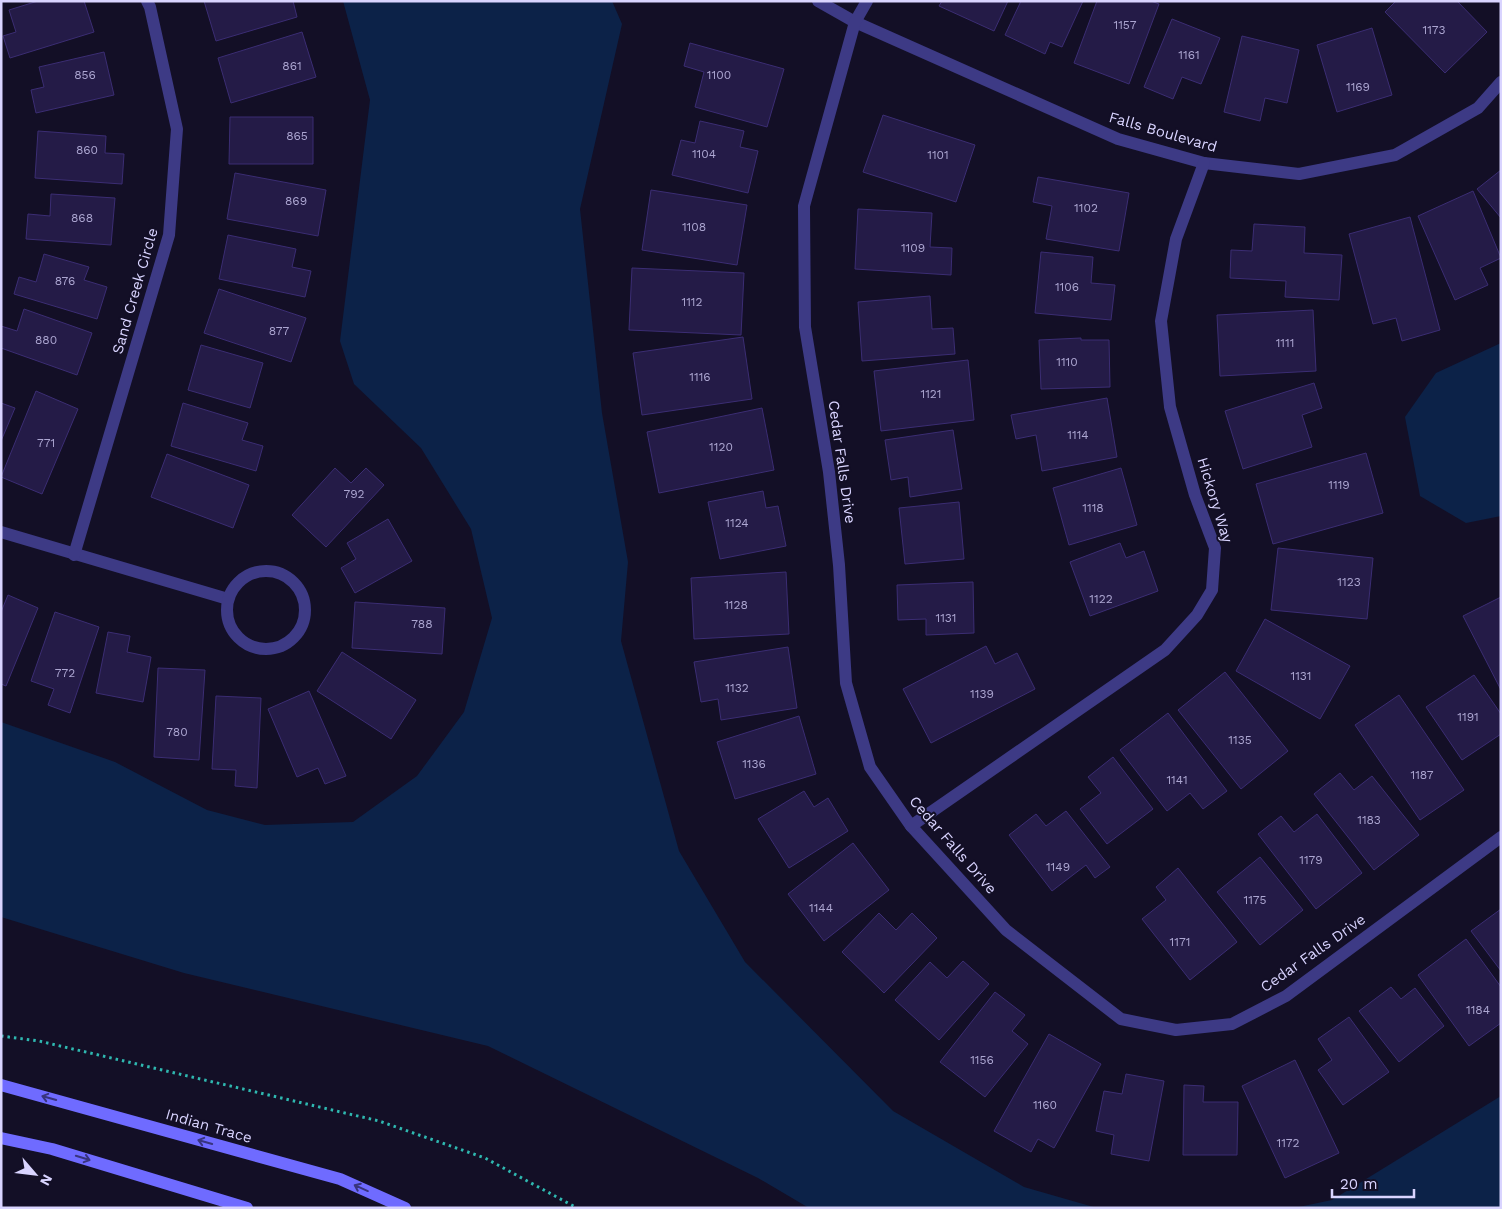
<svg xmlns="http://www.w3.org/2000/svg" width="1502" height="1209" font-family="'Work Sans',sans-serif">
  <rect width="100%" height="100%" fill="#130f26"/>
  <g fill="#0c2248">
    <polygon points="343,1 612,1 622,24 580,209 602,413 628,562 621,641 679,851 745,962 893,1111 1024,1187 1097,1208 809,1208 758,1178 488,1046 184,973 1,917 1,722 115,762 207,810 265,825 353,822 417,776 464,712 492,618 471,529 421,448 354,384 340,341 370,100"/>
    <polygon points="1501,343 1501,516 1466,523 1420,496 1405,417 1436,373"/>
    <polygon points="1501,1096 1501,1208 1294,1208 1332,1200"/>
  </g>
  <g fill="#241b47" stroke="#3b2d73">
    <polygon points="38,1 84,1 94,32 10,58 3,36 16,32 9,10"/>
    <polygon points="204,1 293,1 297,17 216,41"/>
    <polygon points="942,1 1008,1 994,31 939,6"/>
    <polygon points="1021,1 1083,1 1062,47 1050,42 1045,54 1005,35"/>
    <polygon points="1097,1 1151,1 1159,4 1129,84 1074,63"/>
    <polygon points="1396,1 1457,1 1487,32 1445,73 1385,12"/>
    <polygon points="1172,19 1220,38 1201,84 1182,77 1173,99 1144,87"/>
    <polygon points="1372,28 1392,95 1337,112 1317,45"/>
    <polygon points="302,32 316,77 231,103 218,58"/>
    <polygon points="1242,36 1299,50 1287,103 1265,98 1260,121 1224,112"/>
    <polygon points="690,43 784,69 767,127 695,107 704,72 684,66"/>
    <polygon points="104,52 114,95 36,113 31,90 44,87 39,67"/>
    <polygon points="883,115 975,145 956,202 863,172"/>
    <polygon points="230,117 313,117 313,164 229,164"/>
    <polygon points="700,121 744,131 740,147 758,151 748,193 672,175 681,140 695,143"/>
    <polygon points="38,131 106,136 105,153 124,154 122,184 35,178"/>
    <polygon points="1501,170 1501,218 1477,189"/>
    <polygon points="235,173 326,190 318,236 227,219"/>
    <polygon points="1038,177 1129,193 1119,251 1046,239 1052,206 1033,202"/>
    <polygon points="651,190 747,205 737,265 642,250"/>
    <polygon points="1473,191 1501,258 1480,268 1488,285 1455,300 1418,216"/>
    <polygon points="51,194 115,198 111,245 26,239 28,214 50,216"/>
    <polygon points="858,209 932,213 930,247 952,248 951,275 855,269"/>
    <polygon points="1410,217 1440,330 1402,341 1396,318 1373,324 1349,234"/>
    <polygon points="1254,224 1305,227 1304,253 1342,255 1339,300 1285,297 1286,281 1230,278 1231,250 1252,251"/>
    <polygon points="228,235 296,249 292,267 311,271 305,297 219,279"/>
    <polygon points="1041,252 1093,257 1091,283 1115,285 1111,320 1035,313"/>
    <polygon points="44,254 89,267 84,280 107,287 97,319 14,294 19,277 36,282"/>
    <polygon points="632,268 744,273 741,335 629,330"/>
    <polygon points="219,289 306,318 291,362 204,333"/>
    <polygon points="930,296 932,329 953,328 955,354 862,361 858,302"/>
    <polygon points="24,309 92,333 77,375 1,348 1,326 17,331"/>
    <polygon points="1313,310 1316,371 1220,376 1217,315"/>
    <polygon points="743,337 752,399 642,415 633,353"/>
    <polygon points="1081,338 1081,340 1109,340 1110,387 1041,389 1039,340"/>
    <polygon points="201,345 263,363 250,408 188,390"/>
    <polygon points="968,360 974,420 881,431 874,371"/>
    <polygon points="1314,383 1322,408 1302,415 1312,447 1243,469 1225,411"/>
    <polygon points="36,391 78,409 42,494 1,477"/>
    <polygon points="1107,398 1117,457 1042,471 1036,435 1016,439 1011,415"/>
    <polygon points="1,403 15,408 1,441"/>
    <polygon points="183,403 248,423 242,440 263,446 256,471 171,446"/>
    <polygon points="762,408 774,470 659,493 647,432"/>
    <polygon points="953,430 962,489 910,497 908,477 891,480 885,440"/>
    <polygon points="1366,453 1383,513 1273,544 1256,484"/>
    <polygon points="167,454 249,485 233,528 151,497"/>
    <polygon points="335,468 351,483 366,468 384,485 326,547 292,515"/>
    <polygon points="1121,468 1137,525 1069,545 1053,488"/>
    <polygon points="763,491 766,508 778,506 786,546 720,559 708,502"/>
    <polygon points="959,502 964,559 905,564 899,508"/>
    <polygon points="388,519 412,561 355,593 341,568 356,559 347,543"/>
    <polygon points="1120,543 1126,558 1144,551 1158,591 1090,616 1070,562"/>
    <polygon points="1278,548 1373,558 1367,619 1271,610"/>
    <polygon points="786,572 789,634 694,639 691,578"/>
    <polygon points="973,582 974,633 926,635 926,619 898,620 897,585"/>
    <polygon points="8,595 38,608 6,686 1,684 1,612"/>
    <polygon points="1501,597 1501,690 1463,616"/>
    <polygon points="355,602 445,608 442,654 352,648"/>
    <polygon points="55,612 99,627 70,713 48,705 54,689 31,681"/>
    <polygon points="1265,619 1350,666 1320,719 1236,671"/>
    <polygon points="108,632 130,636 127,652 151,657 143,702 96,693"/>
    <polygon points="986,646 995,664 1017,653 1035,689 931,743 903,689"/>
    <polygon points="788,647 797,708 721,720 718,699 701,702 694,662"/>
    <polygon points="342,652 416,700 391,739 317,691"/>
    <polygon points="158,668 205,670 199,760 154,757"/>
    <polygon points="1225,672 1288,751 1241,789 1178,710"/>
    <polygon points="1474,675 1501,714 1501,734 1462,760 1426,707"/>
    <polygon points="309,691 346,776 325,784 318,768 297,777 268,709"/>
    <polygon points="1399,695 1464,790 1420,820 1355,725"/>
    <polygon points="216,696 261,698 257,788 235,786 236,770 212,769"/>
    <polygon points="1168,713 1227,791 1203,809 1190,793 1167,811 1120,750"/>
    <polygon points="799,716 816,774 735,799 717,742"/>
    <polygon points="1113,757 1153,809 1107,844 1080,809 1101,793 1088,777"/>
    <polygon points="1340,773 1354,790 1372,776 1419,835 1374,870 1314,794"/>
    <polygon points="804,791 814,807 828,798 848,831 789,868 758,819"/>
    <polygon points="1066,811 1110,867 1095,878 1086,865 1052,891 1009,835 1036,814 1046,826"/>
    <polygon points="1317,814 1362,873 1316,909 1258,834 1281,816 1294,832"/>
    <polygon points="853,843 889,890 824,941 788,894"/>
    <polygon points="1260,857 1303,910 1260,945 1217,892"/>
    <polygon points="1178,868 1237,942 1190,980 1142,919 1166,900 1156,887"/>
    <polygon points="1501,909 1501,971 1471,931"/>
    <polygon points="879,913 896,930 912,913 937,938 884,993 842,952"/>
    <polygon points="1466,939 1501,987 1501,1023 1469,1046 1418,975"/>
    <polygon points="963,961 989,984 939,1040 895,1000 930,962 947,978"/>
    <polygon points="1391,987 1401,999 1415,988 1444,1026 1399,1062 1359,1011"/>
    <polygon points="995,992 1025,1015 1012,1031 1028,1044 985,1097 940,1062"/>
    <polygon points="1349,1017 1389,1072 1343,1105 1318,1070 1332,1060 1318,1039"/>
    <polygon points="1049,1034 1101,1064 1054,1148 1038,1139 1031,1152 994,1131"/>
    <polygon points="1295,1060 1339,1153 1285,1178 1242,1086"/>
    <polygon points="1126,1074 1164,1081 1149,1161 1111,1154 1114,1135 1096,1131 1104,1091 1122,1094"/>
    <polygon points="1184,1085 1204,1086 1203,1102 1238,1102 1237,1155 1183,1155"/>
  </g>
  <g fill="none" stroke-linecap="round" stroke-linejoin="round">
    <polyline stroke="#2fb8b0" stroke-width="3" stroke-dasharray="2.5 4" stroke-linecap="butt" points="1,1036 39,1041 379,1121 485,1158 577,1208"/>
    <g stroke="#3d3a85" stroke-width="12">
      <polyline points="818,1 855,22 1118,139 1204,163 1299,174 1395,155 1478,108 1501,82"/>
      <polyline points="867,1 855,22 804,206 805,327 829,472 839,565 846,683 870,767 911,826 1006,930 1121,1019 1176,1030 1232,1024 1286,996 1501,837"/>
      <polyline points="1,532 228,599"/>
      <polyline points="74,555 169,235 177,129 150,7 147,1"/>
      <circle cx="266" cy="610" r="39"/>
      <polyline points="911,826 1165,650 1197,615 1212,590 1215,548 1195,495 1170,407 1161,321 1176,239 1204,163"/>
    </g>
    <g stroke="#6f6bff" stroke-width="12">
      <polyline points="1,1085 340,1179 405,1208"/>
      <polyline points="1,1138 52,1149 247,1208"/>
    </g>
  </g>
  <defs><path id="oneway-shaft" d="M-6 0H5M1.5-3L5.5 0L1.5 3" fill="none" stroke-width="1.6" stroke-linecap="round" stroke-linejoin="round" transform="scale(1.25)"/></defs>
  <g stroke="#38347d">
    <use href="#oneway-shaft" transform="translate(49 1098) rotate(-164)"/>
    <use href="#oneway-shaft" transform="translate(205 1142) rotate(-164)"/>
    <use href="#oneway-shaft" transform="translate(83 1158) rotate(17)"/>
    <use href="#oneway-shaft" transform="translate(361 1188) rotate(-156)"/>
  </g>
  <g text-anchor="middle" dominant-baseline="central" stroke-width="4" stroke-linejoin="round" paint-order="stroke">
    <g font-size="12" fill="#aca6d1">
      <text x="1125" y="25">1157</text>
      <text x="1434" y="30">1173</text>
      <text x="1189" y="55">1161</text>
      <text x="292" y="66">861</text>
      <text x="85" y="75">856</text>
      <text x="719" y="75">1100</text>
      <text x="1358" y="87">1169</text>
      <text x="297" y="136">865</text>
      <text x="87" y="150">860</text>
      <text x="704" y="154">1104</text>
      <text x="938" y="155">1101</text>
      <text x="296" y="201">869</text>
      <text x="1086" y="208">1102</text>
      <text x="82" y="218">868</text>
      <text x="694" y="227">1108</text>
      <text x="913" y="248">1109</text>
      <text x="65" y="281">876</text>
      <text x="1067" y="287">1106</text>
      <text x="692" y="302">1112</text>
      <text x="279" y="331">877</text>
      <text x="46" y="340">880</text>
      <text x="1285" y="343">1111</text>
      <text x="1067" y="362">1110</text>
      <text x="700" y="377">1116</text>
      <text x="931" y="394">1121</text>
      <text x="1078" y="435">1114</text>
      <text x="46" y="443">771</text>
      <text x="721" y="447">1120</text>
      <text x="1339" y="485">1119</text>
      <text x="354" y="494">792</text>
      <text x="1093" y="508">1118</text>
      <text x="737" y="523">1124</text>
      <text x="1349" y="582">1123</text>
      <text x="1101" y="599">1122</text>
      <text x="736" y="605">1128</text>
      <text x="946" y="618">1131</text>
      <text x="422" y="624">788</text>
      <text x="65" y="673">772</text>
      <text x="1301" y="676">1131</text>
      <text x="737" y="688">1132</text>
      <text x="982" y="694">1139</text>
      <text x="1468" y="717">1191</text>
      <text x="177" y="732">780</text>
      <text x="1240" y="740">1135</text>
      <text x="754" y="764">1136</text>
      <text x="1422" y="775">1187</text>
      <text x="1177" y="780">1141</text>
      <text x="1369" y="820">1183</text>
      <text x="1311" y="860">1179</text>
      <text x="1058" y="867">1149</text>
      <text x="1255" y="900">1175</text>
      <text x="821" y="908">1144</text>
      <text x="1180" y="942">1171</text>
      <text x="1478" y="1010">1184</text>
      <text x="982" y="1060">1156</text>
      <text x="1045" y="1105">1160</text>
      <text x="1288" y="1143">1172</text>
    </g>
    <g font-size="15" fill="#d9d4ff" stroke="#130f26">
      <text transform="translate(1163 132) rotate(16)">Falls Boulevard</text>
      <text transform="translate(135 291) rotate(-74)">Sand Creek Circle</text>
      <text transform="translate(842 462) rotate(82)">Cedar Falls Drive</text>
      <text transform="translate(1215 500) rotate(73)">Hickory Way</text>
      <text transform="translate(953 845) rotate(49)">Cedar Falls Drive</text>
      <text transform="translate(1313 953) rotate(-35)">Cedar Falls Drive</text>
      <text transform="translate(209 1126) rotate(16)">Indian Trace</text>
    </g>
  </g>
  <rect width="1502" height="1209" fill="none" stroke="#d9d4ff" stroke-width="5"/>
  <g transform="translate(35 1174) rotate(118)" stroke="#130f26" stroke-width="4" paint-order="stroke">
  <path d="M0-4L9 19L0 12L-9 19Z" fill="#d9d4ff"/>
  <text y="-8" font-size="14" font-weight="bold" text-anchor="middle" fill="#d9d4ff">N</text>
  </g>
  <path d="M1332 1189v8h82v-8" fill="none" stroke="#d9d4ff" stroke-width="2.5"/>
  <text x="1340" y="1189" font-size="15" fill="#d9d4ff" stroke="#130f26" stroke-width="4" paint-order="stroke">20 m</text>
</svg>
